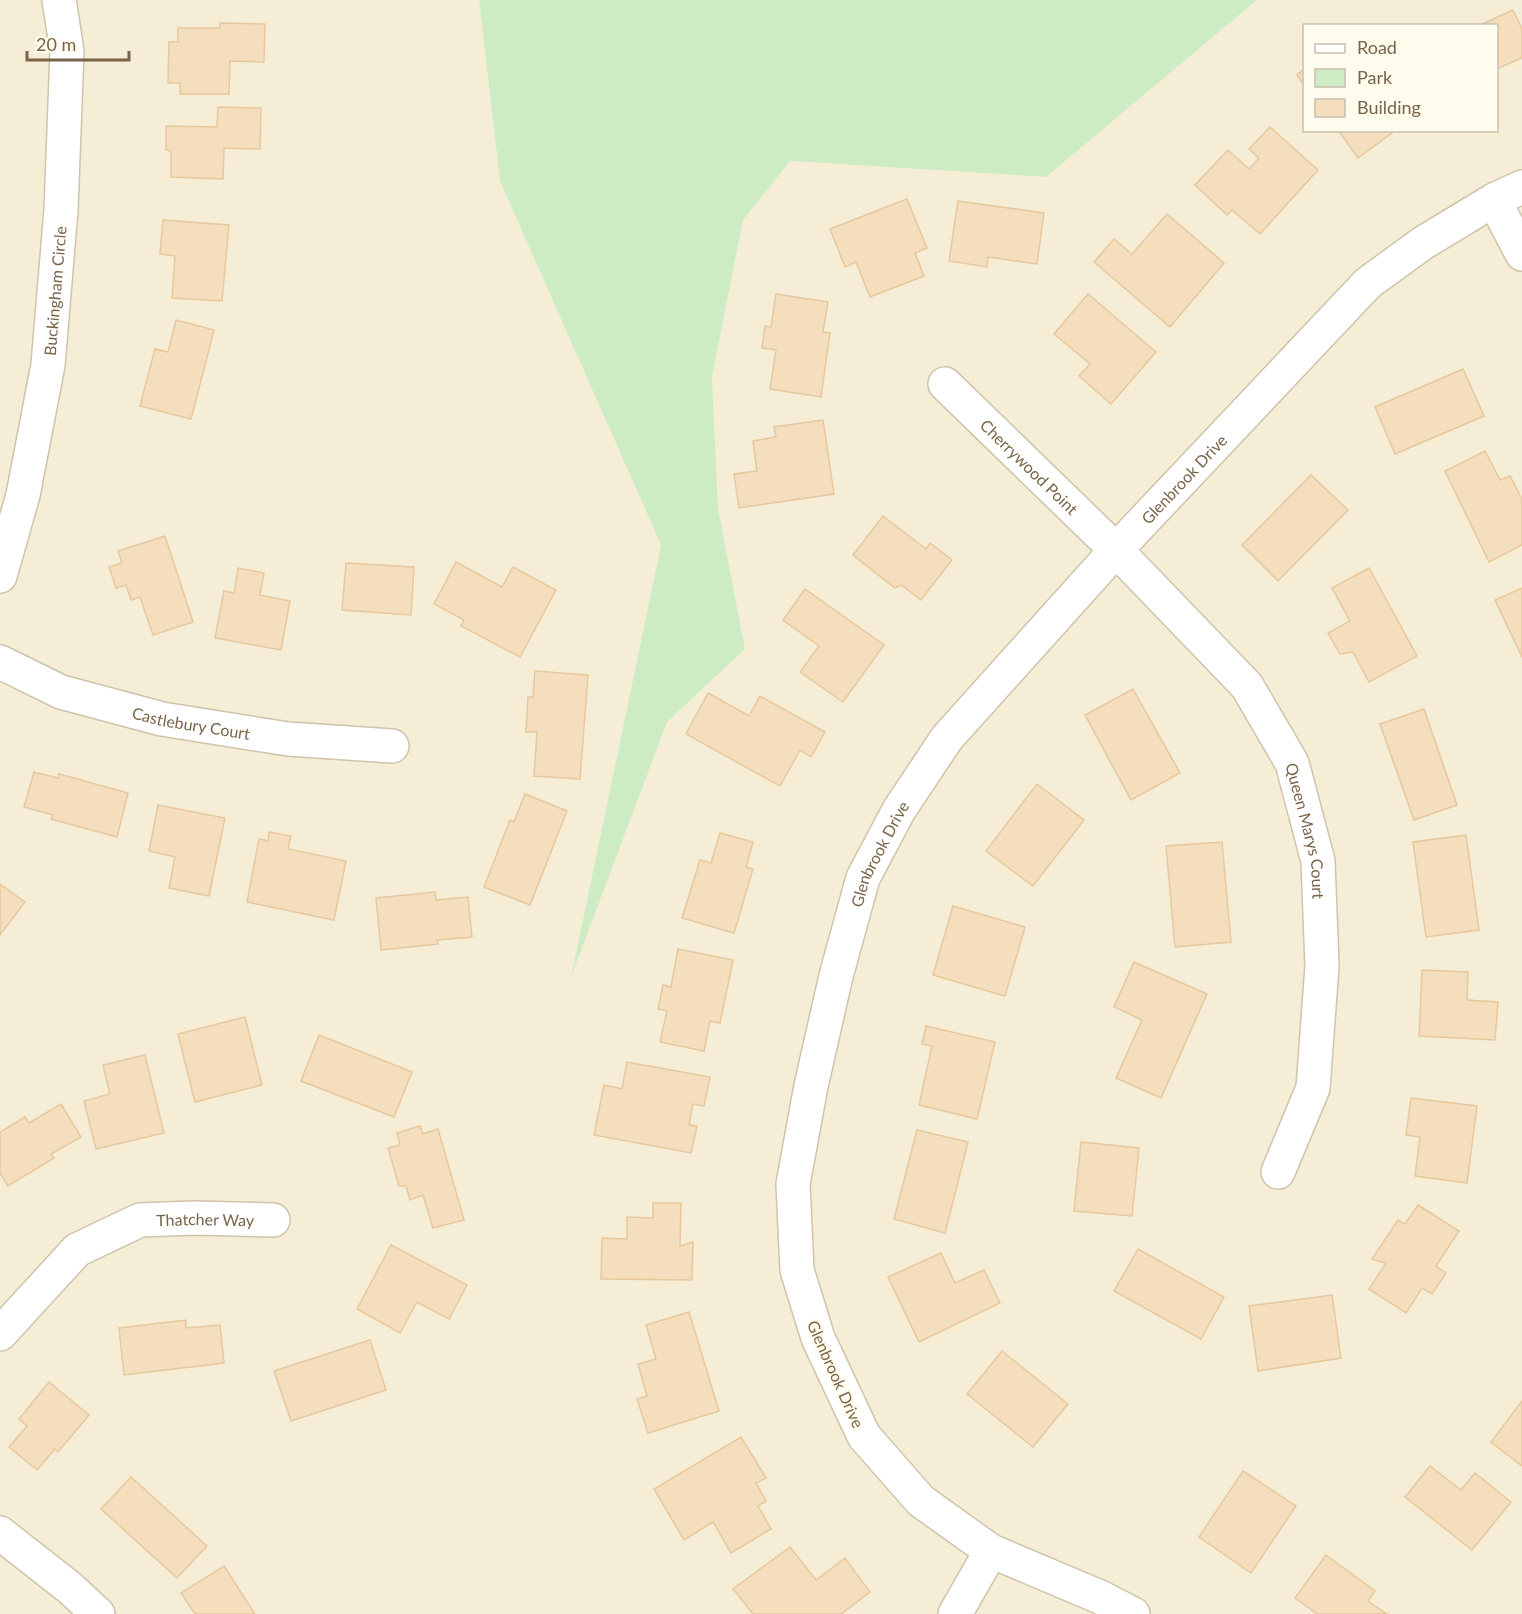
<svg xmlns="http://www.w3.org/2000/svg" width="1522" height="1614" font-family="Lato,sans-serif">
  <rect width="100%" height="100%" fill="#fdf9e7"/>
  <path fill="#f5edd5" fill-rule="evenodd" d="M0,0H479L500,181L661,545L572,972L667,722L745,649L718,508L712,377L743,220L790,161L1046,177L1257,0H1522V1614H0ZM1304,26H1496V130H1304Z"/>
  <polygon fill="#cdecc4" points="479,0 1257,0 1046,177 790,161 743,220 712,377 718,508 745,649 667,722 571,977 661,545 500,181"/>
  <g fill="#f4debd" stroke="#e7c89d" stroke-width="1.5">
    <polygon points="1513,10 1522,29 1522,58 1496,69 1496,26 1478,26"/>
    <polygon points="220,23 265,24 264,62 230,61 229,94 180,94 180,83 168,83 169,42 178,42 178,28 220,28"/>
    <polygon points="1304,69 1304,85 1297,75"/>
    <polygon points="218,107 261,108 260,149 224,148 223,179 171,177 171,151 166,150 166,126 217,127"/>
    <polygon points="1270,127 1318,170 1260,234 1232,210 1227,215 1195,185 1228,150 1249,169 1259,158 1249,149"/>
    <polygon points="1338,130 1396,130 1358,158"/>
    <polygon points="907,199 927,248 915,253 924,276 870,297 856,262 845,267 830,229"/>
    <polygon points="958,201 1044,213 1037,264 988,257 987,267 949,261"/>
    <polygon points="1167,214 1224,263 1170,327 1094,262 1114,239 1132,254"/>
    <polygon points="163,220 229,225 222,301 172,298 175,256 160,254"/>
    <polygon points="776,294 828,302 823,332 830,333 821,397 770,389 776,350 762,348 765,326 771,327"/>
    <polygon points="1088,294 1156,352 1111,404 1079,376 1090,364 1054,334"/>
    <polygon points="176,320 214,330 191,419 140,406 155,349 168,352"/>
    <polygon points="1463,369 1484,416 1395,454 1375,407"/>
    <polygon points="823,420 834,494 739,508 734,474 757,471 753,441 776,437 774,427"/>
    <polygon points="1485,451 1500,480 1510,476 1522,499 1522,545 1489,562 1445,471"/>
    <polygon points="1311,475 1348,510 1278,581 1242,545"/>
    <polygon points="883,516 926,549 930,543 952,560 921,600 901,585 895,588 853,555"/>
    <polygon points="165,536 193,622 153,635 140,597 131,600 126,585 116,588 109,567 122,563 118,551"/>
    <polygon points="456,562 502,587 513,567 556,590 520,657 461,626 464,620 434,604"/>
    <polygon points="346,563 414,567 411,615 342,610"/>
    <polygon points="238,568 264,573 260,595 290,601 281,650 215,638 224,591 234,593"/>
    <polygon points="1369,568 1417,656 1369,682 1353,652 1340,654 1328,633 1350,621 1332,588"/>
    <polygon points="1522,588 1522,657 1495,600"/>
    <polygon points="805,589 884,645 843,702 800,672 819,646 783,620"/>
    <polygon points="535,671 588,675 580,779 534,776 537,732 526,732 528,697 533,697"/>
    <polygon points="1133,689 1180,773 1131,800 1085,715"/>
    <polygon points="708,693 749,716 760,696 825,732 811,757 800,750 780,786 686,734"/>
    <polygon points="1424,709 1457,805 1414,820 1380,724"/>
    <polygon points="34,772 58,778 59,774 128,793 117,837 51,819 53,815 24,807"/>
    <polygon points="1037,784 1084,820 1033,886 986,851"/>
    <polygon points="525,794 567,811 530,905 484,887 510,820 514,822"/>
    <polygon points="158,805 225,818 209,896 169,888 175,857 149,851"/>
    <polygon points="269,832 291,836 288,849 346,861 334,920 247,902 259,839 268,841"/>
    <polygon points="720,833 753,842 746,867 753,869 734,933 682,918 700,860 711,863"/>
    <polygon points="1466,835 1479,930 1426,937 1413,842"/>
    <polygon points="1222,842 1231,942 1175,947 1166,846"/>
    <polygon points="0,884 25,902 0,935"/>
    <polygon points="435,892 436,900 468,897 472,937 437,940 438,944 381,950 376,898"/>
    <polygon points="953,906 1025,927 1005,996 933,975"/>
    <polygon points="678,949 733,960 720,1023 710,1021 704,1051 660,1042 667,1011 658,1009 663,985 671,987"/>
    <polygon points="1134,962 1207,994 1161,1098 1116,1078 1142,1020 1114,1007"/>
    <polygon points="1422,970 1468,972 1467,1000 1498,1002 1495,1040 1419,1036"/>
    <polygon points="245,1017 262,1085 195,1102 178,1034"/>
    <polygon points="926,1026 995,1042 977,1119 919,1105 932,1046 922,1044"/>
    <polygon points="319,1035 412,1072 394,1117 301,1081"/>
    <polygon points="145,1055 164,1133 96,1149 84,1101 110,1094 103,1065"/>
    <polygon points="627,1062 710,1077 704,1106 693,1104 689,1125 697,1126 691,1153 594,1135 604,1085 622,1089"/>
    <polygon points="1411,1098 1477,1106 1467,1183 1415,1176 1420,1137 1406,1135"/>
    <polygon points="61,1104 81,1137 51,1154 54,1158 8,1186 0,1173 0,1132 25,1117 29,1123"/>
    <polygon points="420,1126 423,1134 438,1129 464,1220 433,1228 423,1195 410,1200 406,1186 399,1186 388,1148 400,1145 397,1133"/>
    <polygon points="917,1130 968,1142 945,1233 894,1219"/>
    <polygon points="1081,1142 1139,1148 1132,1216 1074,1211"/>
    <polygon points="653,1203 681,1203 680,1246 693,1242 692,1280 601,1279 602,1238 627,1239 627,1217 653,1218"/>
    <polygon points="1418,1205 1459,1231 1436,1266 1446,1273 1432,1294 1422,1288 1406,1313 1369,1289 1386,1263 1372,1259 1398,1220 1405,1224"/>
    <polygon points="391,1245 467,1285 449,1319 417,1302 400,1333 357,1309"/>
    <polygon points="1138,1249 1224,1297 1201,1339 1114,1291"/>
    <polygon points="941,1253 955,1283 984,1270 1000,1303 919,1342 888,1277"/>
    <polygon points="1332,1295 1341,1358 1258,1371 1249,1306"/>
    <polygon points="689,1312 719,1411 648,1433 637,1399 647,1396 638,1364 656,1359 646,1325"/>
    <polygon points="186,1320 186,1328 220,1325 224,1363 124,1375 119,1328"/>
    <polygon points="370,1340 386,1390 291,1421 274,1371"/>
    <polygon points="1002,1351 1068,1404 1033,1447 967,1394"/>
    <polygon points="49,1382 89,1415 58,1452 55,1449 37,1470 9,1447 27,1426 19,1419"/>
    <polygon points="1522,1401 1522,1466 1491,1442"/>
    <polygon points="741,1437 766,1478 756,1483 766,1501 758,1506 771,1529 731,1553 713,1522 684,1540 654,1489"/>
    <polygon points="1430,1466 1461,1490 1475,1473 1511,1502 1472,1550 1405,1497"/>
    <polygon points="1243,1471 1296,1506 1251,1573 1199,1537"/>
    <polygon points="131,1477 207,1546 177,1578 101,1509"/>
    <polygon points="790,1547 816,1580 845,1558 870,1592 841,1614 753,1614 733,1589"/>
    <polygon points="1326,1555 1375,1591 1368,1601 1387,1614 1317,1614 1295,1598"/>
    <polygon points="224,1566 255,1614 195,1614 181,1593"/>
  </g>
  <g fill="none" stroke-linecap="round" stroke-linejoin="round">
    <defs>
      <g id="minor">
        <polyline points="1494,200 1522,254"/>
        <path id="s1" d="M945,384L1116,550L1247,686L1292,763L1318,861L1322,966L1313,1088L1278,1172"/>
        <path id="s2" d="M0,576L23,495L48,365L61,210L67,51L59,0"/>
        <path id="s3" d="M0,662L61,692L162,719L288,739L392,746"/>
        <path id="s4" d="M0,1334L77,1250L140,1220L194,1218L273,1220"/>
        <polyline points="0,1533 70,1588 98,1614"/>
        <polyline points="955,1614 991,1551"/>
        <path id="s5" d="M1133,1614L1100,1597L991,1551L921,1501L864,1436L818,1338L797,1270L793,1184L811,1086L836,976L863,878L899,810L947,738L1116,550L1368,283L1423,243L1494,200L1522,187"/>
      </g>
    </defs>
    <use href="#minor" stroke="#d0c3ac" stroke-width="36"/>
    <use href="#minor" stroke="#fff" stroke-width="33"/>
  </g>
  <g text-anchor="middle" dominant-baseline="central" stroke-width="5" stroke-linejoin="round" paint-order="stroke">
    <g font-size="16" fill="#79644a" stroke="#fffcee">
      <text stroke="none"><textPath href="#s2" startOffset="291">Buckingham Circle</textPath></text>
      <text stroke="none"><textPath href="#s1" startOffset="118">Cherrywood Point</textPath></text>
      <text stroke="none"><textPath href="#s5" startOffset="1422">Glenbrook Drive</textPath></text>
      <text stroke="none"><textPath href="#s3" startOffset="202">Castlebury Court</textPath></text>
      <text stroke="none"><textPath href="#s1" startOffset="586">Queen Marys Court</textPath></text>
      <text stroke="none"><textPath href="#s5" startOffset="936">Glenbrook Drive</textPath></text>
      <text stroke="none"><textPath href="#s4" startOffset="249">Thatcher Way</textPath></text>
      <text transform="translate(836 1374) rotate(66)">Glenbrook Drive</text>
    </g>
  </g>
  <rect x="1303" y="24" width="195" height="108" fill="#fffcee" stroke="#c9bfac" stroke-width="1.5"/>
  <rect x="1315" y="44" width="30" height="9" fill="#ffffff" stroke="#c9bfac" stroke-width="1.5"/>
  <text x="1357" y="54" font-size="18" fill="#79644a">Road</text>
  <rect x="1315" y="69" width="30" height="18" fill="#cdecc4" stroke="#c9bfac" stroke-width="1.5"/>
  <text x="1357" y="84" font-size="18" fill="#79644a">Park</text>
  <rect x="1315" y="99" width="30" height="18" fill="#f4debd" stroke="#c9bfac" stroke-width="1.5"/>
  <text x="1357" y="114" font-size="18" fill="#79644a">Building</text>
  <path d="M27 51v9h102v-9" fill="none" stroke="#79644a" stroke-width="3"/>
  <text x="36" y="51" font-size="18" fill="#79644a" stroke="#fffcee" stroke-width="4.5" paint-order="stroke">20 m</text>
</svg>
